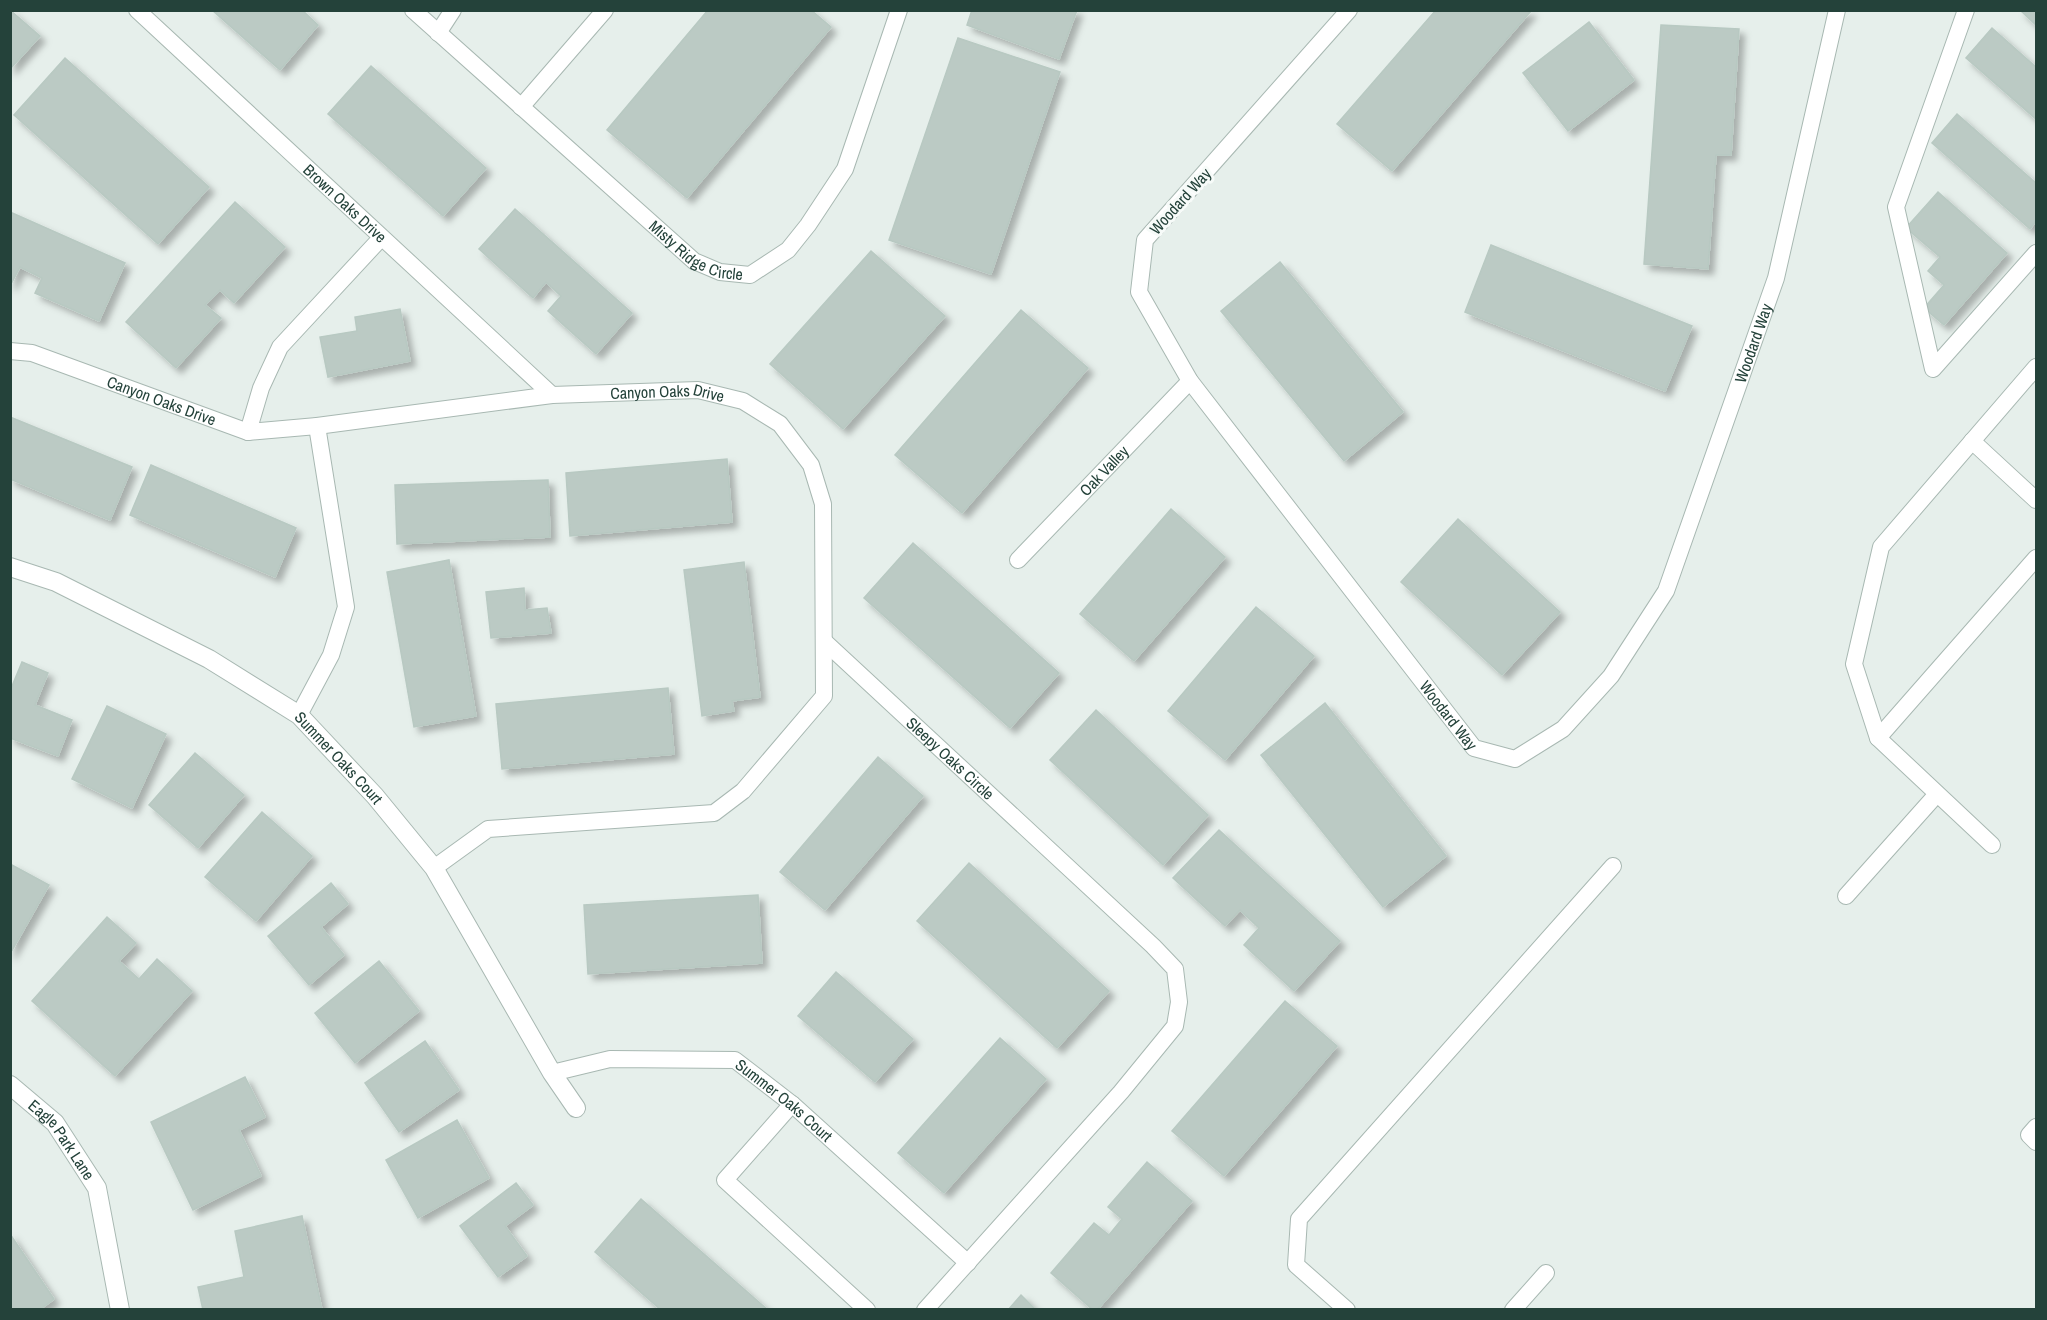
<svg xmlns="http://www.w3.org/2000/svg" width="2047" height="1320" font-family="'Archivo Narrow',sans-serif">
  <defs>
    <filter id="shadow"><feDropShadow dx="5.5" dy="5.5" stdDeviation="3" flood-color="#0004"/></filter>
  </defs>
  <rect width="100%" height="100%" fill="#e6efeb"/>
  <g fill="#bbcac4" stroke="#b8c9c2" stroke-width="1.5" filter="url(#shadow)">
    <polygon points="10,10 40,36 10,69"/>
    <polygon points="212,10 302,10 318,25 280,70"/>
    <polygon points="708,10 811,10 831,27 687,198 607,130"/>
    <polygon points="972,10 1077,10 1059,59 967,25"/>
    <polygon points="1436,10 1531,11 1392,171 1337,124"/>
    <polygon points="2020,10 2036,10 2036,25"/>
    <polygon points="1589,22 1634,80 1568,131 1523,73"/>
    <polygon points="1661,25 1739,29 1731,155 1716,155 1708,269 1644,264"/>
    <polygon points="1992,28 2036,67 2036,119 1966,58"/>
    <polygon points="958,38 1060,72 991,274 889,240"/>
    <polygon points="65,58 209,187 158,244 14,115"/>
    <polygon points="371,66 486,168 443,216 328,114"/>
    <polygon points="1957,114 2036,183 2036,221 2030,229 1932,143"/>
    <polygon points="1938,192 2007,253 1944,325 1924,308 1944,285 1928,271 1940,257 1906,228"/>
    <polygon points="235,202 285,247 234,303 220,290 205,305 221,318 176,368 126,322"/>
    <polygon points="515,209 632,313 596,354 548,311 561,296 546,282 533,298 479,249"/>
    <polygon points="10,212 125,263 99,321 35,293 42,278 20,267 10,286"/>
    <polygon points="1491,245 1692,326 1665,391 1465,312"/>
    <polygon points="871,251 945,316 843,429 770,364"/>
    <polygon points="1280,262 1403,412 1344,461 1221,311"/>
    <polygon points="400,309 410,361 328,377 320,337 357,331 355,317"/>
    <polygon points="1021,310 1088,368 962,513 895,455"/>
    <polygon points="10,417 132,467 110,520 10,479"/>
    <polygon points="727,459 732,522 570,536 566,473"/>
    <polygon points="151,465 296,528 275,577 130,515"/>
    <polygon points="548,480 550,537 397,544 395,485"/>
    <polygon points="1171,509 1225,557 1134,661 1080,614"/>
    <polygon points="1458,519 1560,612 1502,675 1401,582"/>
    <polygon points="913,543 1059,673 1010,728 864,598"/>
    <polygon points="449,560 476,716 414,727 387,572"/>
    <polygon points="744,562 760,697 732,701 734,711 702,716 684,570"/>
    <polygon points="524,588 525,610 547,608 551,633 491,638 486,592"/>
    <polygon points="1256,607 1314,656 1225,760 1168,711"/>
    <polygon points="22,662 48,673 35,705 72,720 58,756 10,738 10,691"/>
    <polygon points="668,688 674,754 502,769 496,704"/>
    <polygon points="1325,703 1446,856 1383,907 1261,755"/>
    <polygon points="107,706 166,734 132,808 72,779"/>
    <polygon points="1096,710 1208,815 1163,865 1050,760"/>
    <polygon points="195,753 244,795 198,848 149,805"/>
    <polygon points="878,757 923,796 825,910 780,872"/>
    <polygon points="262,812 312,856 256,921 205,877"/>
    <polygon points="1219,830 1340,941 1294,991 1244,945 1259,928 1240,910 1225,926 1173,878"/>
    <polygon points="969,863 1109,991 1057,1048 917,921"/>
    <polygon points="10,864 49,885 10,954"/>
    <polygon points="331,883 348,904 321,927 344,955 309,985 268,936"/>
    <polygon points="758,895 762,963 588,974 584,905"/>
    <polygon points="107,917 136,943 119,961 139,979 157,959 192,991 115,1076 32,1001"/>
    <polygon points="379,961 419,1011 355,1063 315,1013"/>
    <polygon points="836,972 913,1039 875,1082 798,1016"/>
    <polygon points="1285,1001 1337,1046 1224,1176 1172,1131"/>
    <polygon points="1000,1038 1046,1079 944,1193 898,1153"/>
    <polygon points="425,1041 459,1090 399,1132 365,1083"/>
    <polygon points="245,1077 265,1117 239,1130 261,1176 193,1210 151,1122"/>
    <polygon points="457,1120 489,1178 418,1218 386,1160"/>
    <polygon points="1147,1162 1192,1201 1097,1310 1093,1310 1051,1273 1094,1223 1109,1235 1122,1219 1108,1207"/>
    <polygon points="516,1183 533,1205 505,1226 527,1256 498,1277 460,1226"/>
    <polygon points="641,1199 768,1310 661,1310 595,1252"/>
    <polygon points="302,1216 322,1310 203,1310 198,1287 244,1277 235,1231"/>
    <polygon points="10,1234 54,1299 39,1310 10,1310"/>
    <polygon points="1021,1295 1036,1310 1008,1310"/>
  </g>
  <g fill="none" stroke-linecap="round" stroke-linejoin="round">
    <defs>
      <g id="lane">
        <path id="s1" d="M137,10L552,395"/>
        <path id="s2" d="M413,10L694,261L720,272L750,275L788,250L808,225L845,169L899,10"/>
        <path id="s3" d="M1349,10L1145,240L1139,292L1190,381L1474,748L1515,759L1563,729L1611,676L1666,591L1776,278L1837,10"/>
        <polyline points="1966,10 1896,207 1933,369 2036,253"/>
        <polyline points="438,33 453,10"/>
        <polyline points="521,107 605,10"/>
        <path id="s4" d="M10,351L32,353L248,432L317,426L552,395L698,390L743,401L780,424L811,465L823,504L824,696L743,791L714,813L488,829L434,868"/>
        <polyline points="248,432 261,388 280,347 381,238"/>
        <polyline points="1972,441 2036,500"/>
        <path id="s5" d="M1018,560L1190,381"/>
        <path id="s6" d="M825,642L1153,946L1175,969L1179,1002L1175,1026L1121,1092L925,1310"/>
        <polyline points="299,715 331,655 346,607 317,426"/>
        <polyline points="1878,738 2036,558"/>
        <polyline points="1992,845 1878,738 1854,664 1881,547 2036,367"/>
        <polyline points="1846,896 1937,794"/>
        <path id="s7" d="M552,1073L610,1059L735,1060L792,1104L968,1263"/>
        <polyline points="792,1104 725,1180 867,1310"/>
        <polyline points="2036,1127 2029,1135 2036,1142"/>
        <polyline points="1347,1310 1296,1265 1299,1219 1613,866"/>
        <polyline points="1513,1310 1546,1273"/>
      </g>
      <g id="street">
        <path id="s8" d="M10,567L56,582L209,659L299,715L375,796L434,868L552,1073L576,1108"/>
        <path id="s9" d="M10,1085L55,1123L97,1188L120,1310"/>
      </g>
    </defs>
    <use href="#lane" stroke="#a8b8b2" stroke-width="18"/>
    <use href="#street" stroke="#a8b8b2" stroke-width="20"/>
    <use href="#lane" stroke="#fff" stroke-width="16"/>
    <use href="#street" stroke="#fff" stroke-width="18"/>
  </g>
  <g text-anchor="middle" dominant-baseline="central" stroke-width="6" stroke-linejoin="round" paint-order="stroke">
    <g font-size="16" fill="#24423a" stroke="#f7fbf9">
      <text transform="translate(1180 201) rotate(-48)">Woodard Way</text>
      <text stroke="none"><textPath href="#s1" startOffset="284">Brown Oaks Drive</textPath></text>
      <text stroke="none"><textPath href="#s2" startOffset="374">Misty Ridge Circle</textPath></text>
      <text stroke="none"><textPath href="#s3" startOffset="1461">Woodard Way</textPath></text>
      <text stroke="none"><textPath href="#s4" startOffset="674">Canyon Oaks Drive</textPath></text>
      <text stroke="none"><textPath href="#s4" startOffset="160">Canyon Oaks Drive</textPath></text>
      <text stroke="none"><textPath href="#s5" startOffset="124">Oak Valley</textPath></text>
      <text stroke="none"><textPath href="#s3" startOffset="885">Woodard Way</textPath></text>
      <text stroke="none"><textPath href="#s8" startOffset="384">Summer Oaks Court</textPath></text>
      <text stroke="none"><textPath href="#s6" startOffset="171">Sleepy Oaks Circle</textPath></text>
      <text stroke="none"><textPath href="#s7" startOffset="248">Summer Oaks Court</textPath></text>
      <text stroke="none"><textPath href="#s9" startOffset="76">Eagle Park Lane</textPath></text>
    </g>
  </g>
  <rect width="2047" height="1320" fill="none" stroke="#24423a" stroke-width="24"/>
</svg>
